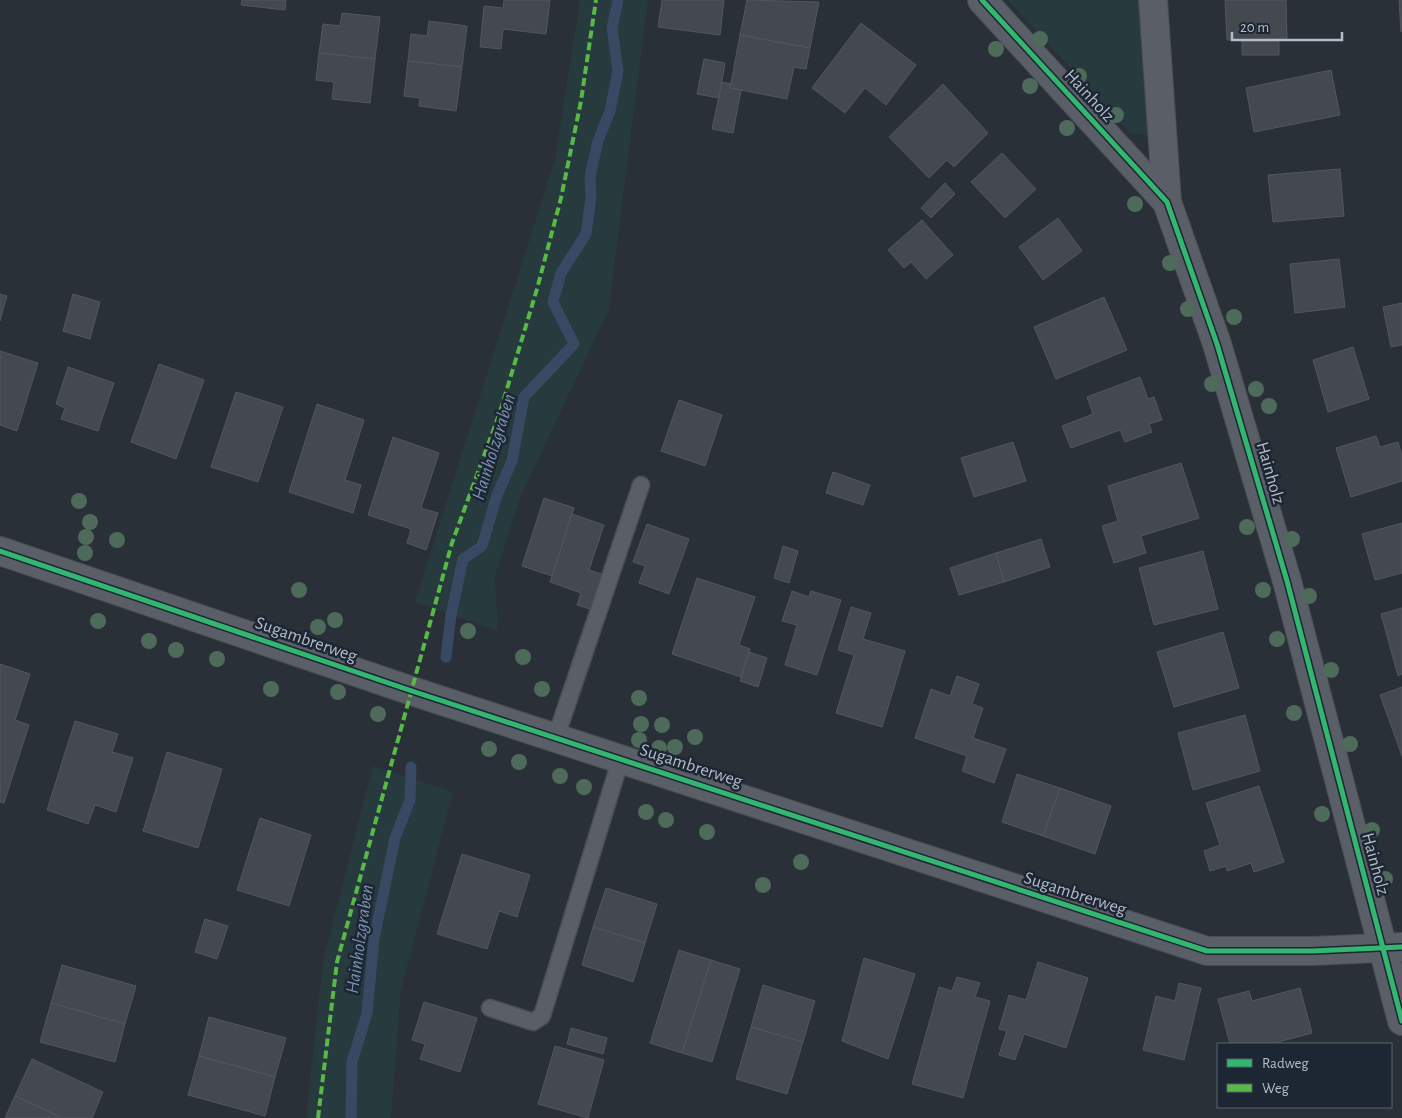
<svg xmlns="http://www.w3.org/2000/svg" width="1402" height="1118" font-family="'Alegreya Sans',sans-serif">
  <rect width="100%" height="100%" fill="#2a3038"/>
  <g fill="#273a3e">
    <polygon points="580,0 648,0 609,309 520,498 495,576 498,631 415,602 555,159"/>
    <polygon points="1008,0 1141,0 1153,122 1146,135 1130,133"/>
    <polygon points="373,766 453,792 401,990 391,1118 306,1118 323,961"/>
  </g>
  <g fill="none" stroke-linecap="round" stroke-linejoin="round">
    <g stroke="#384963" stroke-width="11">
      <polyline points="446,657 451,615 463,559 482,546 497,495 512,461 524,397 574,344 553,302 561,273 586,234 591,197 590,176 598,141 610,111 618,71 612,28 618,0"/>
      <polyline points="351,1118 352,1062 367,1013 374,939 395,838 410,800 411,767"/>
    </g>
  </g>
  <g fill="#444950" stroke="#52575f">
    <polygon points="242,0 286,0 285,10 241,5"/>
    <polygon points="504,0 550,0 546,34 503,29 501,49 480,47 484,6 503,8"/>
    <polygon points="662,0 724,0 720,35 658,27"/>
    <polygon points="747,0 819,2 810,48 740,35"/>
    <polygon points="1225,0 1286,0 1287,38 1279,38 1279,55 1242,55 1242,40 1227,40"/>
    <polygon points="1399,0 1402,0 1402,31 1401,32"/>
    <polygon points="342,13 380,17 375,59 319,53 323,24 340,26"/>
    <polygon points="429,21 467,26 462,67 408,61 411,34 427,36"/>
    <polygon points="861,23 916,65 886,105 865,88 845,113 812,88"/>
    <polygon points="740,35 810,48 806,69 794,67 787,99 730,88"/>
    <polygon points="319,53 375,59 370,103 332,99 334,82 316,80"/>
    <polygon points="704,59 725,63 719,98 697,94"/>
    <polygon points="408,61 462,67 456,111 419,106 420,98 404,96"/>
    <polygon points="1331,70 1340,115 1254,132 1246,88"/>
    <polygon points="722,82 731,84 730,88 741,90 733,133 712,129"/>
    <polygon points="943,84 988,133 954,167 947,160 929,178 889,137"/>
    <polygon points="1002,153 1036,189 1005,218 971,182"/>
    <polygon points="1340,169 1344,216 1273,222 1268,175"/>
    <polygon points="945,183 955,194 931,218 921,208"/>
    <polygon points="1058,218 1082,251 1043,280 1019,247"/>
    <polygon points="922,220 953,255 926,279 911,262 904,268 888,250"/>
    <polygon points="1339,259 1345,307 1295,313 1290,264"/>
    <polygon points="0,294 7,296 0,321"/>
    <polygon points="73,294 100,302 90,339 63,331"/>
    <polygon points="1104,297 1127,350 1056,379 1034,327"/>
    <polygon points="1402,303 1402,345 1391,347 1383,307"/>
    <polygon points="1353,347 1369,399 1328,412 1313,360"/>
    <polygon points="0,351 38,363 17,431 0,425"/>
    <polygon points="159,364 204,380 176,459 131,442"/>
    <polygon points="68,367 114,383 98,431 61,419 65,408 56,404"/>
    <polygon points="1140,377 1148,399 1154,397 1162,420 1149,424 1152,432 1125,442 1120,430 1071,448 1062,426 1093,414 1087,397"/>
    <polygon points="236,392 283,407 258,482 211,467"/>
    <polygon points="679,400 722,415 705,466 661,451"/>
    <polygon points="317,404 364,420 345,480 361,485 353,513 289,492"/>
    <polygon points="1376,436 1380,447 1398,442 1402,456 1402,481 1351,497 1336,448"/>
    <polygon points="393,437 439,453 421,508 438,513 426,550 407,543 411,529 368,515"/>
    <polygon points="1013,442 1026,481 974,497 961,458"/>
    <polygon points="1181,463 1199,518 1141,536 1146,553 1114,563 1102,526 1118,521 1108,486"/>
    <polygon points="833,472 870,485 863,505 826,493"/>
    <polygon points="544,498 574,508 552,576 522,566"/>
    <polygon points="572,514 604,525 589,570 605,575 593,610 577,605 581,593 550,582"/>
    <polygon points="1402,523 1402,573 1375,580 1362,534"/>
    <polygon points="647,524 689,539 669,594 639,583 645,566 633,562"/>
    <polygon points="1041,539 1050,567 1004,582 996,553"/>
    <polygon points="783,546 798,551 789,583 774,578"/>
    <polygon points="1203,551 1218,609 1154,625 1139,568"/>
    <polygon points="996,553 1004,582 959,595 950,568"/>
    <polygon points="697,578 755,597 739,645 750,649 741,677 672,654"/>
    <polygon points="792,591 809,597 811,591 841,600 817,675 785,665 797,625 782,621"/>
    <polygon points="851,607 871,613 863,639 905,651 882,727 836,713 854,655 838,650"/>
    <polygon points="1402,608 1402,674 1398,676 1381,614"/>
    <polygon points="1223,632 1239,688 1174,707 1157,652"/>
    <polygon points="749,652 767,658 758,687 740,681"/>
    <polygon points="0,664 30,674 15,720 29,725 4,803 0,802"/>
    <polygon points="957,676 979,684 972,704 983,708 973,738 1006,749 994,783 962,771 967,756 915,738 931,689 950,696"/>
    <polygon points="1402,687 1402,756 1380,695"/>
    <polygon points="1245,715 1260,771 1193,790 1178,733"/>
    <polygon points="75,721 118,734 112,752 133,758 116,812 95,805 88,824 47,810"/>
    <polygon points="167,752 222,769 198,848 143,831"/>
    <polygon points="1017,774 1060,788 1043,836 1002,822"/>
    <polygon points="1259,786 1284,862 1254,872 1251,863 1227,871 1226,866 1210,871 1204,851 1220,845 1206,803"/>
    <polygon points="1060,788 1111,806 1095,854 1043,836"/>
    <polygon points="260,818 311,835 289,906 237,890"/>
    <polygon points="462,854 530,875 517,917 499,911 487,949 437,934"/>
    <polygon points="606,888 657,904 645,943 593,927"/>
    <polygon points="205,919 228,926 217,959 195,952"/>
    <polygon points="593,927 645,943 633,982 582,965"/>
    <polygon points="679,950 711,960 682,1053 650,1043"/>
    <polygon points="864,958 915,974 888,1059 842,1041"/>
    <polygon points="711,960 740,969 712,1062 682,1053"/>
    <polygon points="1038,962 1088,978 1066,1048 1024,1034 1015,1060 999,1055 1007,1031 999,1029 1009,995 1026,1000"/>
    <polygon points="62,965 136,986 125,1024 51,1003"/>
    <polygon points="957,977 980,983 975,997 990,1001 963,1098 912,1084 939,987 952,991"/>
    <polygon points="1179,983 1201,988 1184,1060 1143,1050 1156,996 1175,1001"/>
    <polygon points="763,985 815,1001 803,1042 751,1027"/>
    <polygon points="1300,988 1312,1033 1271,1044 1230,1044 1218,999 1249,991 1252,1001"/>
    <polygon points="424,1002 477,1018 460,1072 420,1059 425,1044 412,1040"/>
    <polygon points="51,1003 125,1024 115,1062 40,1042"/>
    <polygon points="209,1017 286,1038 275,1077 199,1056"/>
    <polygon points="751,1027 803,1042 787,1094 736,1079"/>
    <polygon points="571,1028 607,1038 603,1054 567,1044"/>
    <polygon points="555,1046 604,1060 588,1118 538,1104"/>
    <polygon points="199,1056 275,1077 265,1116 188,1095"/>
    <polygon points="32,1059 103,1092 92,1118 63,1118 15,1096"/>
    <polygon points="15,1096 63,1118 5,1118"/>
  </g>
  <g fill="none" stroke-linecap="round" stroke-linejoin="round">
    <defs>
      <g id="service">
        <polyline points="556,737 641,485"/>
        <polyline points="490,1008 533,1022 542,1016 621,758"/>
      </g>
      <g id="minor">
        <polyline points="982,0 1167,202 1217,344 1287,581 1402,1021"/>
        <polyline points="1153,0 1167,202"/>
        <polyline points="0,551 412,691 1207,951 1312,951 1402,947"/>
      </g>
    </defs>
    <use href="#service" stroke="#484c53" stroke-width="19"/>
    <use href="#minor" stroke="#484c53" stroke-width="30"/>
    <use href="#service" stroke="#5a5e66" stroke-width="16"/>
    <use href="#minor" stroke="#5a5e66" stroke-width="28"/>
    <polyline stroke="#58b947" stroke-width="4" stroke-dasharray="8 4" stroke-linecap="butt" points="318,1118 337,962 452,543 500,412 537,289 561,198 581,101 596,0"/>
    <defs>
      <g id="cycleway">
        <polyline points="982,0 1167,202 1217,344 1287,581 1402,1021"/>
        <polyline points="0,551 412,691 1207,951 1312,951 1402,947"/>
      </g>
    </defs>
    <use href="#cycleway" stroke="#1d2633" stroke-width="8"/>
    <use href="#cycleway" stroke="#33b770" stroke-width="5"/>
  </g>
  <g fill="#4e6a5a">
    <circle cx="1040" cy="39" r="8"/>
    <circle cx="996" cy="49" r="8"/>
    <circle cx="1079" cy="76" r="8"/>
    <circle cx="1030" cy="86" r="8"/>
    <circle cx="1116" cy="115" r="8"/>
    <circle cx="1067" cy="128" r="8"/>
    <circle cx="1135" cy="204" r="8"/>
    <circle cx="1170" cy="263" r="8"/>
    <circle cx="1188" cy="309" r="8"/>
    <circle cx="1234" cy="317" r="8"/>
    <circle cx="1212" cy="384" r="8"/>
    <circle cx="1256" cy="389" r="8"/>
    <circle cx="1269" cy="406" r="8"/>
    <circle cx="79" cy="501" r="8"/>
    <circle cx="90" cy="522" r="8"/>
    <circle cx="1247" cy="527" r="8"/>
    <circle cx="86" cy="537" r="8"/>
    <circle cx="1292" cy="539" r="8"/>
    <circle cx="117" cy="540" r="8"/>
    <circle cx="85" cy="553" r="8"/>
    <circle cx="299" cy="590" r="8"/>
    <circle cx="1263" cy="590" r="8"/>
    <circle cx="1309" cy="596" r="8"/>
    <circle cx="335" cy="620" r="8"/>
    <circle cx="98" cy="621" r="8"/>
    <circle cx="318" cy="627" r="8"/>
    <circle cx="468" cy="631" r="8"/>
    <circle cx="1277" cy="639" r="8"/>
    <circle cx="149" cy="641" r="8"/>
    <circle cx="176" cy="650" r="8"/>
    <circle cx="523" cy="657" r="8"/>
    <circle cx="217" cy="659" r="8"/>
    <circle cx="1331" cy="670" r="8"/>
    <circle cx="271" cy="689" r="8"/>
    <circle cx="542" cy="689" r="8"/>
    <circle cx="338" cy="692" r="8"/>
    <circle cx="639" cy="698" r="8"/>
    <circle cx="1294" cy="713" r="8"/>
    <circle cx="378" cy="714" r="8"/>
    <circle cx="641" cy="724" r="8"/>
    <circle cx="662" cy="725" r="8"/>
    <circle cx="695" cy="737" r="8"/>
    <circle cx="639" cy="740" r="8"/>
    <circle cx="1350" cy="744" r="8"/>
    <circle cx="675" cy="747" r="8"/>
    <circle cx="659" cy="748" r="8"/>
    <circle cx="489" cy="749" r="8"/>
    <circle cx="519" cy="762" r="8"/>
    <circle cx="560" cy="776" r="8"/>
    <circle cx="584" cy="787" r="8"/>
    <circle cx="646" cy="812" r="8"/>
    <circle cx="1322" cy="814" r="8"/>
    <circle cx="666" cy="820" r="8"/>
    <circle cx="1372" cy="830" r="8"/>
    <circle cx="707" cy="832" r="8"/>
    <circle cx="801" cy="862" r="8"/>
    <circle cx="1385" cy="879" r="8"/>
    <circle cx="763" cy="885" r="8"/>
  </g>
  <g text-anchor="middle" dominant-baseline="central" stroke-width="5" stroke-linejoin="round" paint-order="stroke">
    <g font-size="18" fill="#b4bcc9" stroke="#1d2633">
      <text transform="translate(1089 96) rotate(47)">Hainholz</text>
      <text transform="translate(1270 473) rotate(74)">Hainholz</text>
      <text transform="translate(306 640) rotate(19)">Sugambrerweg</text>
      <text transform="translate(691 766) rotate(18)">Sugambrerweg</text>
      <text transform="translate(1375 864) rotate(75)">Hainholz</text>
      <text transform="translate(1075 894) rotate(18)">Sugambrerweg</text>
    </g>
    <g font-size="19" font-style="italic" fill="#7c92b1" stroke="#1d2633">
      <text transform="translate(494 447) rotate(-73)">Hainholzgraben</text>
      <text transform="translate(360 939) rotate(-82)">Hainholzgraben</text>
    </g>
  </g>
  <rect x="1217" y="1043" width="175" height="65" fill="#1d2633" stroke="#59626f"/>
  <rect x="1227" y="1059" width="25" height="8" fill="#33b770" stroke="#59626f"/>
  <text x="1262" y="1068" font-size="15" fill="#b4bcc9">Radweg</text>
  <rect x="1227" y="1084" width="25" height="8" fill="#58b947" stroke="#59626f"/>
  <text x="1262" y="1093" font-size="15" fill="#b4bcc9">Weg</text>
  <path d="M1232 32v8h110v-8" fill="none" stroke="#b4bcc9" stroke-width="2.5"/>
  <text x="1240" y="32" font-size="15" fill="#b4bcc9" stroke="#1d2633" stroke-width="4" paint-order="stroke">20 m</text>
</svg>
